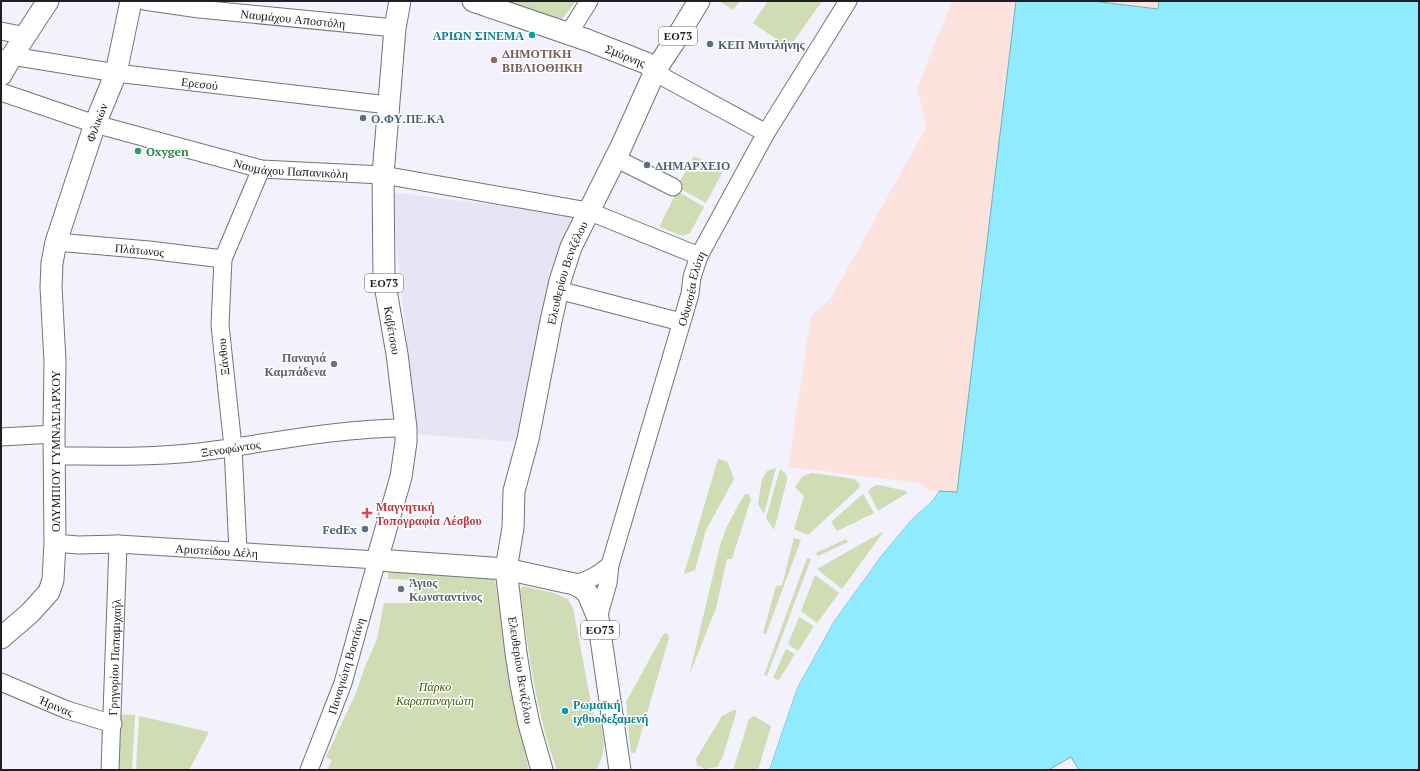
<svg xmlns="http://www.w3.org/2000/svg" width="1420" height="771" font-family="'PT Serif',serif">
  <rect width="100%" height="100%" fill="#f2f1fc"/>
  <polygon fill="#e6e5f6" points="390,192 578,215 542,311 515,442 416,434 392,199"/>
  <g fill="#fde2de">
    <polygon points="953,1 1016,1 957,492 931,491 919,483 788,467 811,317 831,298 927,126 917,89 941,28"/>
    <polygon points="1092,1 1159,1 1159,9"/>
  </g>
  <g fill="#d0dcb3">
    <polygon points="501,1 576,1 562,19"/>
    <polygon points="719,1 740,1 733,10"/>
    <polygon points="768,1 822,1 789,48 753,23"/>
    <polygon points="694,156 723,171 706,203 677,187"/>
    <polygon points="677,191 704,207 690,233 683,236 659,227"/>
    <polygon points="718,459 727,461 734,479 706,530 695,570 684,574"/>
    <polygon points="776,468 764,514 758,504 762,479 767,471"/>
    <polygon points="780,469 786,474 787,480 774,530 766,518"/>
    <polygon points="812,473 854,479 860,484 858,489 808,535 794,529 804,496 795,487 803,476"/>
    <polygon points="878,485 906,491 907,493 878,511 868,491 874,486"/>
    <polygon points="746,494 749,494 751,499 732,559 727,559 716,608 689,676 720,546 726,528 744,495"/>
    <polygon points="863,494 874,513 837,531 831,522"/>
    <polygon points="884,531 842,589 817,569"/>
    <polygon points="794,538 801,540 766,634 763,633 776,586 782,585"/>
    <polygon points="846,539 848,542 818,556 816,553"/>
    <polygon points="807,558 811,559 767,676 764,675"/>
    <polygon points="389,568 494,574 510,682 529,770 327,770 332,760 326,757 356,693 364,669 377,639 384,603 414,603 414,580 388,579"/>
    <polygon points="815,575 839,593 817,623 801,611"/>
    <path d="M523,586L554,593L568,599L573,608L593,713L595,717L600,721C605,738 606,754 596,770H557C536,712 528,650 520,589Z"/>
    <polygon points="799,617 814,626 798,651 788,644"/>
    <polygon points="664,633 668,634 669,638 636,751 634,753 631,753 626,702"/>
    <polygon points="786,649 795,654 779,680 773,678"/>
    <polygon points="734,710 736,710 736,713 723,756 717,767 705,769 697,765 696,759 722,716"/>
    <polygon points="113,714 135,715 132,770 110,770"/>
    <polygon points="139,716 209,732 189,770 136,770"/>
    <polygon points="754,716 771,726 758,770 733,770 749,719"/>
  </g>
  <polygon fill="#91ebff" stroke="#6faebd" points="1016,1 1092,1 1158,9 1159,1 1419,1 1419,770 1079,770 1071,757 1050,769 1050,770 769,770 797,688 834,621 881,556 912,519 932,501 939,491 957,492"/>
  <polygon fill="#f2f1fc" points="937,491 939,491 932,501 912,519 881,556 834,621 797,688 769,770 767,770 795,687 832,620 880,554 911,518 930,500"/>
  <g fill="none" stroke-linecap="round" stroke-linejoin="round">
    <defs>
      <g id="minor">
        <path id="s1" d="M144,1L199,9L395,28"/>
        <polyline points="1,31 26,36"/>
        <polyline points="569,33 589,1"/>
        <path id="s2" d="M2,59L12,56L116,73L388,105"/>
        <polyline points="656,69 665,78 766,133"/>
        <path id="s3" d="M1,92L95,124L261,169L383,175L588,211L699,256"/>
        <polyline points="615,158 673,187"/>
        <path id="s4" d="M56,242L149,250L223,259"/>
        <polyline points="558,290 681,322"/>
        <polyline points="1,437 54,434"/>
        <path id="s5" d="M54,456C108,456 162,458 215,450C278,441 342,428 406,428"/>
        <path id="s6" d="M55,543L78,545L118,544L377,560L343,683L309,770"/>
        <polyline points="238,551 233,447 220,325 223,259 261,169"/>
        <path d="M574,584C589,581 599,574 610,565"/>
        <path id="s7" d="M598,618L608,583L610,565L690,294L692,277L699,256L766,133L848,1"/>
        <path id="s8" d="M1,682L67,710L113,724"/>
        <path id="s9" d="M110,770L118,544"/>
      </g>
      <g id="major">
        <path id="s10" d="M400,1L395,28L383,175L384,279L397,354L406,428V442L401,477L377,560L506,569L574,584L582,588L588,594L598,618L620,770"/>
        <path id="s11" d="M473,1L587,40L646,63L656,69"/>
        <polyline points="1,75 12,56 48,1"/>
        <path id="s12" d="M1,638L30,613L49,592L53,580L55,543L54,434L55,361L51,287L52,263L56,242L95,124L116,73L131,1"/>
        <path id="s13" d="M542,770L529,724L521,685L516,653L506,569L513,528L514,491L528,439L551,321L560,281L571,247L621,147L656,69L674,42L699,1"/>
      </g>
    </defs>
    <use href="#minor" stroke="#74737c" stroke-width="19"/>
    <use href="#major" stroke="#74737c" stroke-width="23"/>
    <use href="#minor" stroke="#fff" stroke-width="17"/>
    <use href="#major" stroke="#fff" stroke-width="21"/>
  </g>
  <g fill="#0f9aa8" stroke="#fff" stroke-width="1.5">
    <circle cx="532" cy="35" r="4"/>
    <circle cx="565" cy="711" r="4"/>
  </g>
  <g fill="#5c6f8a" stroke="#fff" stroke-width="1.5">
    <circle cx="710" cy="44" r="4"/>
    <circle cx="363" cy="118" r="4"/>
    <circle cx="647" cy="165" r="4"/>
    <circle cx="365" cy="529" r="4"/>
  </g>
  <circle fill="#8d6e63" stroke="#fff" stroke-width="1.5" cx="494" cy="60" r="4"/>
  <circle fill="#2e9e5b" stroke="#fff" stroke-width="1.5" cx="138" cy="151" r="4"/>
  <g fill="#6b7280" stroke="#fff" stroke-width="1.5">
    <circle cx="334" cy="364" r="4"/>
    <circle cx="401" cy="589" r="4"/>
  </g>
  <path fill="#e0444e" stroke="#fff" stroke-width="1.5" d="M365 507h4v4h4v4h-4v4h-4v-4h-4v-4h4z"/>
  <g text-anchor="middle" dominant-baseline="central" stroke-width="3" stroke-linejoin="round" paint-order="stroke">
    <g fill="#fff" stroke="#636366" stroke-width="1">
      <rect x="659" y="27" width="38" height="18" rx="3"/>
      <rect x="365" y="274" width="38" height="18" rx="3"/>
      <rect x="581" y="621" width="38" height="18" rx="3"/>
    </g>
    <g font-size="11" font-weight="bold" fill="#202024">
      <text x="678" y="36">ΕΟ73</text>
      <text x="384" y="283">ΕΟ73</text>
      <text x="600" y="630">ΕΟ73</text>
    </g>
    <g font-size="12" fill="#202024" stroke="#fff">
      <text stroke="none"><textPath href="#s1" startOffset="150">Ναυμάχου Αποστόλη</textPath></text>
      <text stroke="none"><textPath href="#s11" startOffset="162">Σμύρνης</textPath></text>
      <text stroke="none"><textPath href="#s2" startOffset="200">Ερεσού</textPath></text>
      <text stroke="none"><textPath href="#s12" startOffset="544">Φιλικών</textPath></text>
      <text stroke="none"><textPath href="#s3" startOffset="301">Ναυμάχου Παπανικόλη</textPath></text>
      <text stroke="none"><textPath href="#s4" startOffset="84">Πλάτωνος</textPath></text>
      <text stroke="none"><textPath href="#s13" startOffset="508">Ελευθερίου Βενιζέλου</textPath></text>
      <text stroke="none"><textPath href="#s7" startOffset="343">Οδυσσέα Ελύτη</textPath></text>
      <text stroke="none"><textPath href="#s10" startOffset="331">Καβέτσου</textPath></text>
      <text transform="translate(223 357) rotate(-96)">Ξάνθου</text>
      <text stroke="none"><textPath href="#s5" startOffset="177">Ξενοφώντος</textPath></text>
      <text transform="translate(55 451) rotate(-90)">ΟΛΥΜΠΙΟΥ ΓΥΜΝΑΣΙΑΡΧΟΥ</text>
      <text stroke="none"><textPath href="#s6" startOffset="162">Αριστείδου Δέλη</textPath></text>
      <text stroke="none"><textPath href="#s9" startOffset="113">Γρηγορίου Παπαμιχαήλ</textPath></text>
      <text transform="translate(346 666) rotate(-73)">Παναγιώτη Βοστάνη</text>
      <text transform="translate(521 670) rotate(81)">Ελευθερίου Βενιζέλου</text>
      <text stroke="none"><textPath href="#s8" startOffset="60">Ήρινας</textPath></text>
    </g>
    <g font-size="12" font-weight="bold" fill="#0d838f" stroke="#fff" text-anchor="end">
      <text x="524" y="35">ΑΡΙΩΝ ΣΙΝΕΜΑ</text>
      <text x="573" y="704" text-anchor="start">Ρωμαϊκή<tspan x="573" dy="14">ιχθυοδεξαμενή</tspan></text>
    </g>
    <g font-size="12" font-weight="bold" fill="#4e5e75" stroke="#fff" text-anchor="start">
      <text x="718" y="44">ΚΕΠ Μυτιλήνης</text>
      <text x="371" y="118">Ο.ΦΥ.ΠΕ.ΚΑ</text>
      <text x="655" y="165">ΔΗΜΑΡΧΕΙΟ</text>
      <text x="357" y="529" text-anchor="end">FedEx</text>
    </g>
    <g font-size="12" font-weight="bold" fill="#785e54" stroke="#fff" text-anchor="start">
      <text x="502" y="53">ΔΗΜΟΤΙΚΗ<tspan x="502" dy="14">ΒΙΒΛΙΟΘΗΚΗ</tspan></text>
    </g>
    <g font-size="12" font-weight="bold" fill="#27864d" stroke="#fff" text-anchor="start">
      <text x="146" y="151">Oxygen</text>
    </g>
    <g font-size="12" font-weight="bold" fill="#5b616d" stroke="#fff" text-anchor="end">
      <text x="326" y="357">Παναγιά<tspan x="326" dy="14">Καμπάδενα</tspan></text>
      <text x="409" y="582" text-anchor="start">Άγιος<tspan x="409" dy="14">Κωνσταντίνος</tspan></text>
    </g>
    <g font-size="12" font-weight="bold" fill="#be3a42" stroke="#fff" text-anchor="start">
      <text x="376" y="506">Μαγνητική<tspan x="376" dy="14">Τοπογραφία Λέσβου</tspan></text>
    </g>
    <g font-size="12" font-style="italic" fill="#465508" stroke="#fff">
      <text x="435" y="686">Πάρκο<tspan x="435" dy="14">Καραπαναγιώτη</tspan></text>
    </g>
  </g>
  <rect width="1420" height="771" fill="none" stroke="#202024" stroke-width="4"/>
</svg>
